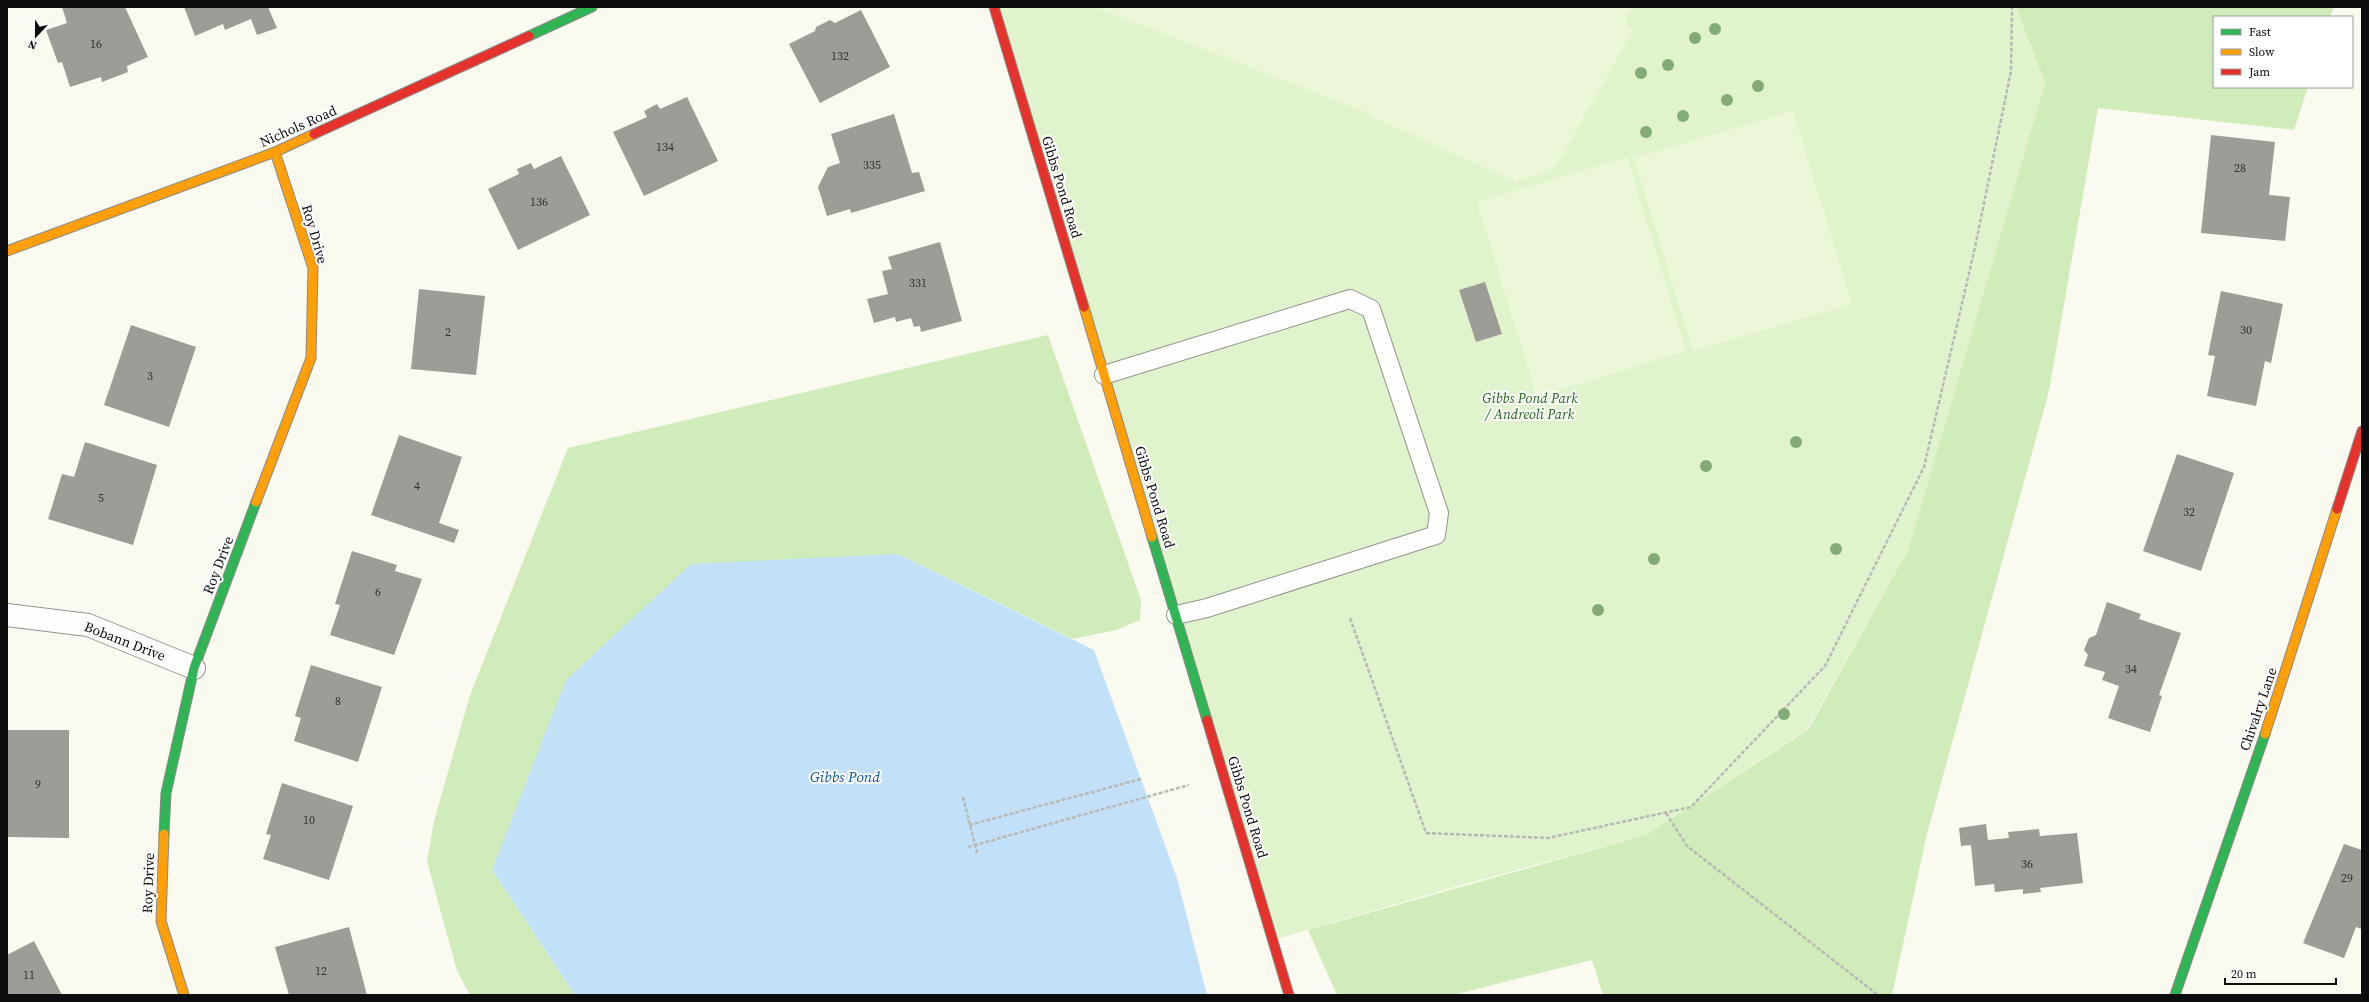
<svg xmlns="http://www.w3.org/2000/svg" width="2369" height="1002" font-family="'Source Serif 4',serif">
  <rect width="100%" height="100%" fill="#fbfaf0"/>
  <polygon fill="#e1f3cd" points="994,7 2016,7 2045,83 1908,550 1807,730 1646,835 1458,886 1273,940"/>
  <g fill="#d0ecbb">
    <polygon points="2016,7 2334,7 2330,17 2214,17 2214,87 2308,87 2294,130 2098,108 2049,391 1927,834 1892,995 1603,995 1592,960 1453,995 1337,995 1308,930 1646,835 1808,730 1908,550 2045,83"/>
    <polygon points="1048,335 1141,600 1140,620 1116,630 1073,639 898,554 492,870 575,995 470,995 457,971 427,861 434,821 470,695 568,448"/>
  </g>
  <g fill="#ecf7d8">
    <polygon points="1095,7 1633,7 1625,21 1633,31 1555,168 1517,182 1374,118 1368,113"/>
    <polygon points="1793,111 1852,304 1693,351 1634,158"/>
    <polygon points="1627,157 1686,351 1537,397 1477,202"/>
  </g>
  <polygon fill="#c2e1f9" points="898,554 1094,650 1177,878 1207,995 575,995 492,870 566,680 691,564"/>
  <g fill="#9e9c96">
    <polygon points="62,7 125,7 148,57 127,66 128,72 102,82 101,77 70,87 62,62 58,63 46,30 67,23"/>
    <polygon points="184,7 268,7 277,28 257,35 251,19 225,30 223,24 195,36"/>
    <polygon points="861,10 890,67 820,103 789,44 815,31 816,27 830,20 835,23"/>
    <polygon points="687,97 718,161 644,196 613,132 647,117 644,111 657,104 660,109"/>
    <polygon points="894,114 912,173 919,172 925,191 851,213 850,209 827,216 818,187 828,167 840,163 831,134"/>
    <polygon points="2211,135 2275,142 2269,195 2290,197 2285,241 2201,233"/>
    <polygon points="561,156 590,215 518,250 488,189 519,174 517,169 531,163 534,169"/>
    <polygon points="940,242 962,321 921,332 920,326 914,327 911,318 896,322 895,317 874,323 867,299 888,294 882,271 892,269 888,257"/>
    <polygon points="1485,282 1502,334 1476,342 1459,290"/>
    <polygon points="419,289 485,296 476,375 411,369"/>
    <polygon points="2221,291 2283,304 2271,363 2265,361 2256,406 2207,396 2215,356 2208,355"/>
    <polygon points="131,325 196,347 169,427 104,405"/>
    <polygon points="399,435 462,457 439,523 459,530 454,543 371,515"/>
    <polygon points="85,442 157,465 133,545 48,519 62,474 74,477"/>
    <polygon points="2177,454 2234,473 2201,571 2143,551"/>
    <polygon points="352,551 397,565 395,571 422,579 394,655 330,635 340,605 335,604"/>
    <polygon points="2107,602 2141,614 2139,619 2181,633 2159,695 2162,696 2150,732 2108,718 2119,686 2102,680 2105,672 2084,666 2088,655 2084,650 2089,638 2096,635"/>
    <polygon points="311,665 382,687 358,762 294,741 301,718 295,716"/>
    <polygon points="7,730 69,730 69,838 7,837"/>
    <polygon points="282,783 353,806 329,880 263,859 271,835 266,834"/>
    <polygon points="1986,824 1988,840 2009,838 2008,832 2039,829 2040,836 2077,833 2083,883 2040,888 2041,892 2023,894 2023,889 1995,892 1994,884 1975,886 1971,845 1961,846 1959,828"/>
    <polygon points="2344,844 2362,850 2362,929 2356,927 2344,958 2303,943"/>
    <polygon points="349,927 367,995 289,995 275,947"/>
    <polygon points="34,941 62,995 7,995 7,955"/>
  </g>
  <g fill="none" stroke-linecap="round" stroke-linejoin="round">
    <defs>
      <polyline id="lane" points="1104,375 1350,299 1371,309 1439,513 1436,535 1207,608 1176,615"/>
      <polyline id="street" points="7,615 88,625 194,668"/>
      <g id="fast">
        <polyline points="529,36 592,7"/>
        <polyline points="1152,537 1207,720"/>
        <polyline points="164,834 166,793 194,668 256,502"/>
        <polyline points="2175,995 2265,734"/>
      </g>
      <g id="slow">
        <polyline points="7,251 275,152 314,134"/>
        <polyline points="1084,307 1152,537"/>
        <polyline points="256,502 311,358 313,268 275,152"/>
        <polyline points="2265,734 2337,509"/>
        <polyline points="164,834 161,921 184,995"/>
      </g>
      <g id="jam">
        <polyline points="994,7 1084,307"/>
        <polyline points="314,134 529,36"/>
        <polyline points="2337,509 2362,431"/>
        <polyline points="1207,720 1289,995"/>
      </g>
    </defs>
    <use href="#lane" stroke="#94948f" stroke-width="20"/>
    <use href="#street" stroke="#94948f" stroke-width="24"/>
    <use href="#fast" stroke="#8b8a86" stroke-width="11"/>
    <use href="#slow" stroke="#8b8a86" stroke-width="11"/>
    <use href="#jam" stroke="#8b8a86" stroke-width="11"/>
    <g stroke="#b8b8b6" stroke-width="2.5" stroke-dasharray="4 2" stroke-linecap="butt">
      <polyline points="1350,618 1426,833 1548,838 1691,807 1825,666 1924,467 1974,252 2011,71 2012,7"/>
      <polyline points="963,797 977,853"/>
      <polyline points="1666,813 1687,846 1878,995"/>
      <polyline points="969,825 1141,779"/>
    </g>
    <use href="#lane" stroke="#fefefd" stroke-width="18"/>
    <use href="#street" stroke="#fefefd" stroke-width="22"/>
    <use href="#fast" stroke="#30b455" stroke-width="9"/>
    <use href="#slow" stroke="#ff9f0a" stroke-width="9"/>
    <use href="#jam" stroke="#e5322d" stroke-width="9"/>
    <polyline stroke="#b8b8b6" stroke-width="2.5" stroke-dasharray="4 2" stroke-linecap="butt" points="968,847 1189,785"/>
  </g>
  <g fill="#82ab78">
    <circle cx="1715" cy="29" r="6"/>
    <circle cx="1695" cy="38" r="6"/>
    <circle cx="1668" cy="65" r="6"/>
    <circle cx="1641" cy="73" r="6"/>
    <circle cx="1758" cy="86" r="6"/>
    <circle cx="1727" cy="100" r="6"/>
    <circle cx="1683" cy="116" r="6"/>
    <circle cx="1646" cy="132" r="6"/>
    <circle cx="1796" cy="442" r="6"/>
    <circle cx="1706" cy="466" r="6"/>
    <circle cx="1836" cy="549" r="6"/>
    <circle cx="1654" cy="559" r="6"/>
    <circle cx="1598" cy="610" r="6"/>
    <circle cx="1784" cy="714" r="6"/>
  </g>
  <g text-anchor="middle" dominant-baseline="central" stroke-width="4" stroke-linejoin="round" paint-order="stroke">
    <g font-size="12" fill="#31312f">
      <text x="96" y="44">16</text>
      <text x="840" y="56">132</text>
      <text x="665" y="147">134</text>
      <text x="872" y="165">335</text>
      <text x="2240" y="168">28</text>
      <text x="539" y="202">136</text>
      <text x="918" y="283">331</text>
      <text x="2246" y="330">30</text>
      <text x="448" y="332">2</text>
      <text x="150" y="376">3</text>
      <text x="417" y="486">4</text>
      <text x="101" y="498">5</text>
      <text x="2189" y="512">32</text>
      <text x="378" y="592">6</text>
      <text x="2131" y="669">34</text>
      <text x="338" y="701">8</text>
      <text x="38" y="784">9</text>
      <text x="309" y="820">10</text>
      <text x="2027" y="864">36</text>
      <text x="2347" y="878">29</text>
      <text x="321" y="971">12</text>
      <text x="29" y="975">11</text>
    </g>
    <g font-size="14" fill="#0d0d0d" stroke="#fff">
      <text transform="translate(298 126) rotate(-24)">Nichols Road</text>
      <text transform="translate(1062 187) rotate(73)">Gibbs Pond Road</text>
      <text transform="translate(315 234) rotate(74)">Roy Drive</text>
      <text transform="translate(1155 497) rotate(73)">Gibbs Pond Road</text>
      <text transform="translate(218 565) rotate(-69)">Roy Drive</text>
      <text transform="translate(125 641) rotate(21)">Bobann Drive</text>
      <text transform="translate(2258 709) rotate(-71)">Chivalry Lane</text>
      <text transform="translate(1248 807) rotate(73)">Gibbs Pond Road</text>
      <text transform="translate(148 883) rotate(-88)">Roy Drive</text>
    </g>
    <g font-size="14" font-style="italic" fill="#1f6b16" stroke="#fff">
      <text x="1530" y="398">Gibbs Pond Park<tspan x="1530" dy="16">/ Andreoli Park</tspan></text>
    </g>
    <g font-size="15" font-style="italic" fill="#0855ac" stroke="#fff">
      <text x="845" y="776">Gibbs Pond</text>
    </g>
  </g>
  <rect width="2369" height="1002" fill="none" stroke="#0d0d0d" stroke-width="16"/>
  <rect x="2213" y="16" width="140" height="72" fill="#ffffff" stroke="#9e9e9e"/>
  <rect x="2221" y="29" width="20" height="6" fill="#30b455" stroke="#9e9e9e"/>
  <text x="2249" y="36" font-size="12" fill="#0d0d0d">Fast</text>
  <rect x="2221" y="49" width="20" height="6" fill="#ff9f0a" stroke="#9e9e9e"/>
  <text x="2249" y="56" font-size="12" fill="#0d0d0d">Slow</text>
  <rect x="2221" y="69" width="20" height="6" fill="#e5322d" stroke="#9e9e9e"/>
  <text x="2249" y="76" font-size="12" fill="#0d0d0d">Jam</text>
  <g transform="translate(36 36) rotate(202)" stroke="#ffffff" stroke-width="3" paint-order="stroke">
  <path d="M0-3L7 15L0 10L-7 15Z" fill="#0d0d0d"/>
  <text y="-6" font-size="11" font-weight="bold" text-anchor="middle" fill="#0d0d0d">N</text>
  </g>
  <path d="M2225 978v6h111v-6" fill="none" stroke="#0d0d0d" stroke-width="2"/>
  <text x="2231" y="978" font-size="12" fill="#0d0d0d" stroke="#ffffff" stroke-width="3" paint-order="stroke">20 m</text>
</svg>
